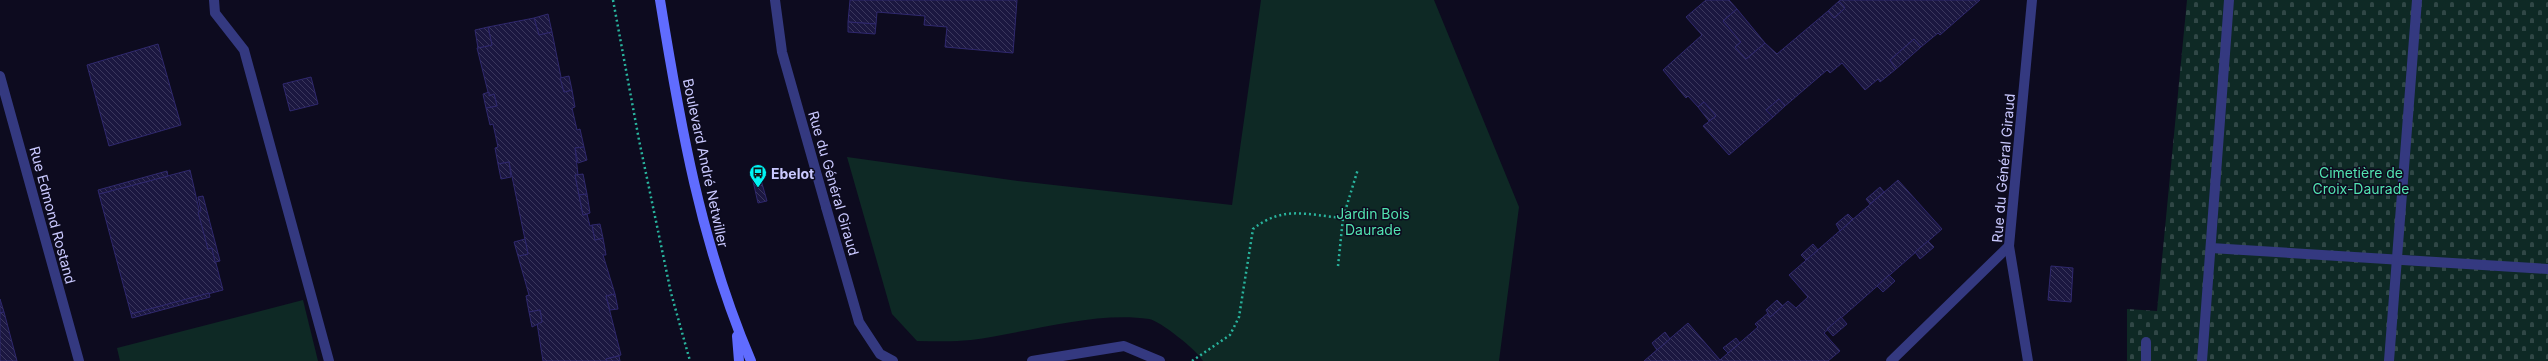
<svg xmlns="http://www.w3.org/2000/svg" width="2548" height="361" font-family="Inter,sans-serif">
  <defs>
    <pattern id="cemetery-stones" width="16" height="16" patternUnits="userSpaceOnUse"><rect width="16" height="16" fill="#0e2925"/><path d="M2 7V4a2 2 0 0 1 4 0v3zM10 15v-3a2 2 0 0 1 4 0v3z" fill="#304746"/></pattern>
    <pattern id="building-back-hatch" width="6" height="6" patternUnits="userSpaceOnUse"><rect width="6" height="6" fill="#1b1740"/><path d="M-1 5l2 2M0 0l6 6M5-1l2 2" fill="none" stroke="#3b375d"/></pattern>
  </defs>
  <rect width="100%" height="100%" fill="#0d0b1f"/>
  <polygon fill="url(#cemetery-stones)" points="2187,0 2548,0 2548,361 2127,361 2127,309 2157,311"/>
  <g fill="#0e2925">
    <path d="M1261,0H1434L1519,207L1499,361H1203C1198,351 1159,320 1149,319C1094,311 1026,333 971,340C953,342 934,341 917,341L892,314L847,157L1018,181L1232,205Z"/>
    <polygon points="303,300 318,361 120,361 117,348"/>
  </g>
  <g fill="url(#building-back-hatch)" stroke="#2f286d">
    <polygon points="850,0 1017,0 1013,53 945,47 947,27 924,25 925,16 877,12 876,24 848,22"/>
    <polygon points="1706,0 1729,0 1737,9 1723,21 1741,42 1735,47 1746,59 1765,43 1777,54 1828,11 1834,18 1845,8 1839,1 1841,0 1980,0 1940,35 1938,33 1921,47 1914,39 1890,60 1896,69 1880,82 1878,79 1865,90 1842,63 1830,73 1827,70 1785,106 1779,99 1766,110 1773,117 1729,155 1703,126 1716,116 1704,102 1698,107 1688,96 1686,98 1663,70 1702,35 1686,17"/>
    <polygon points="1839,1 1845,8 1834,18 1828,11"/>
    <polygon points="1737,9 1765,43 1746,59 1735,47 1741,42 1723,21"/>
    <polygon points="548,14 552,32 539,35 534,18"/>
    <polygon points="534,18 539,35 552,32 564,92 572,90 575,107 572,108 577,130 580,129 584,147 575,148 578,175 575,175 583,215 587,214 590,226 592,225 595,240 603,238 606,255 603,255 615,294 606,296 621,355 606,359 607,361 543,361 537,323 542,322 540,310 529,312 526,296 529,295 518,256 528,254 509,162 498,164 495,148 498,147 493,124 490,125 486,108 497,106 494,94 489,96 477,48 492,45 488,27"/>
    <polygon points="848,22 876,24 875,34 848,32"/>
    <polygon points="488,27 492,45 478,48 475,30"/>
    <polygon points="1914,39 1921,47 1896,69 1890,60"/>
    <polygon points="158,44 181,125 109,146 87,65"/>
    <polygon points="569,76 572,90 564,92 560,78"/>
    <polygon points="311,77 318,104 290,111 283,84"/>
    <polygon points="489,92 489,96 494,94 497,106 486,108 483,94"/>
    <polygon points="1779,99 1785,106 1773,117 1766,110"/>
    <polygon points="1704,102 1716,116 1709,121 1698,107"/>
    <polygon points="584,147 587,160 578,163 575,148"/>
    <polygon points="509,162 511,177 501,179 498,164"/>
    <polygon points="190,170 208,249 212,248 223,290 131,314 99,194"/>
    <polygon points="167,171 168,176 99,194 98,190"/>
    <polygon points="583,174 587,194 579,195 575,175"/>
    <polygon points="761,180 767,201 758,203 753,181"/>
    <polygon points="1898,180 1942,229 1824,333 1840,351 1828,361 1644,361 1688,323 1720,360 1758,327 1755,324 1768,313 1770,317 1788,301 1796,308 1808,297 1789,275"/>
    <polygon points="1880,187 1884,192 1870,204 1866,199"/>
    <polygon points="587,194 590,213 583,215 579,195"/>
    <polygon points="203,196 220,261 215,262 212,248 208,249 198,212 201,211 198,197"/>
    <polygon points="1848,214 1853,219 1840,231 1836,224"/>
    <polygon points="600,224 603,238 595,240 592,225"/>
    <polygon points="525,239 528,254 518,256 514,242"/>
    <polygon points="1928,241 1934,247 1920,259 1915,252"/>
    <polygon points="1813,244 1818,250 1806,260 1801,255"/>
    <polygon points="2051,266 2073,268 2071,302 2048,300"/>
    <polygon points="1889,275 1895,281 1883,292 1877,286"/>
    <polygon points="209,293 210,297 132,318 131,314"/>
    <polygon points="615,294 618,309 610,310 606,296"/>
    <polygon points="0,299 4,312 0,313"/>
    <polygon points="1777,300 1783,306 1770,317 1766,310"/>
    <polygon points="540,310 542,322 532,327 529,312"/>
    <polygon points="4,312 17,361 0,361 0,313"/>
    <polygon points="1841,317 1847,324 1833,336 1827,329"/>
    <polygon points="1665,332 1670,339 1657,350 1652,343"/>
    <polygon points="1736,338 1740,343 1728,353 1723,348"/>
    <polygon points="619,356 620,361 607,361 606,359"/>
  </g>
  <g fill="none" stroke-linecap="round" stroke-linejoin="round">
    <g stroke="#29b49e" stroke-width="2.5" stroke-dasharray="2 3" stroke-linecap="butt">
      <polyline points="613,0 639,140 671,293 690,361"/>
      <polyline points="1338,266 1343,218 1358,169"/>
      <path d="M1192,361L1230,335L1239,317L1253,229C1283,205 1307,215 1343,218"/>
    </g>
    <g stroke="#343980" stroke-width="10">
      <polyline points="214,0 215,13 244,50 329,361"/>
      <polyline points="775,0 782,52 826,207"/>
      <polyline points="2211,248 2548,269"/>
      <polyline points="1891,361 2009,246"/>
      <polyline points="2146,361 2146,342"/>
      <polyline points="2202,361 2229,0"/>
      <polyline points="2389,361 2417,0"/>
    </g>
    <g stroke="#343980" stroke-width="10">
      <polyline points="0,76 79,361"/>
      <polyline points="826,207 859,322 880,354 893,361"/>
      <polyline points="1032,361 1124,346 1160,361"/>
      <polyline points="2028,361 2009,246 2032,0"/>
    </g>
    <g stroke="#606cff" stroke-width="10">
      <path d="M660,0C680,124 701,244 751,361"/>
      <polyline points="737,336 739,361"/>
    </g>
  </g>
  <defs>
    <symbol id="bus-pin" viewBox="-11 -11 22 30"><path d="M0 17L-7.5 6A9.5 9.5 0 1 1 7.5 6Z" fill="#00f4f4" stroke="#0d0b1f"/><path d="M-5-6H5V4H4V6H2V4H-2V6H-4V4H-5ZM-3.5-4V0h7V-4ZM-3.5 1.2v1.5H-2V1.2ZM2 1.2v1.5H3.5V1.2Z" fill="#111"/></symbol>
  </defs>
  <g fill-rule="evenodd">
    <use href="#bus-pin" x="748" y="163" width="20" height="27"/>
  </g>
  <g text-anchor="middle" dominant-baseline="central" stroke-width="3" stroke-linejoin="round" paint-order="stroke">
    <g font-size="14" fill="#cac9ff" stroke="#0d0b1f">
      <text transform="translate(706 163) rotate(78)">Boulevard André Netwiller</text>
      <text transform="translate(2003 168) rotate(-85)">Rue du Général Giraud</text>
      <text transform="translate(834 183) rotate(74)">Rue du Général Giraud</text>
      <text transform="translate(53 215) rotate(75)">Rue Edmond Rostand</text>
    </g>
    <g font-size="14" fill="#52e3b0" stroke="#0d0b1f">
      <text x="2361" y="172">Cimetière de<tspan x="2361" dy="16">Croix-Daurade</tspan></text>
      <text x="1373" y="213">Jardin Bois<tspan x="1373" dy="16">Daurade</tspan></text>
    </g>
    <g font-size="14" font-weight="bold" fill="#cac9ff" stroke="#0d0b1f" text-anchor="start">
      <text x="771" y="173">Ebelot</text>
    </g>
  </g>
</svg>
